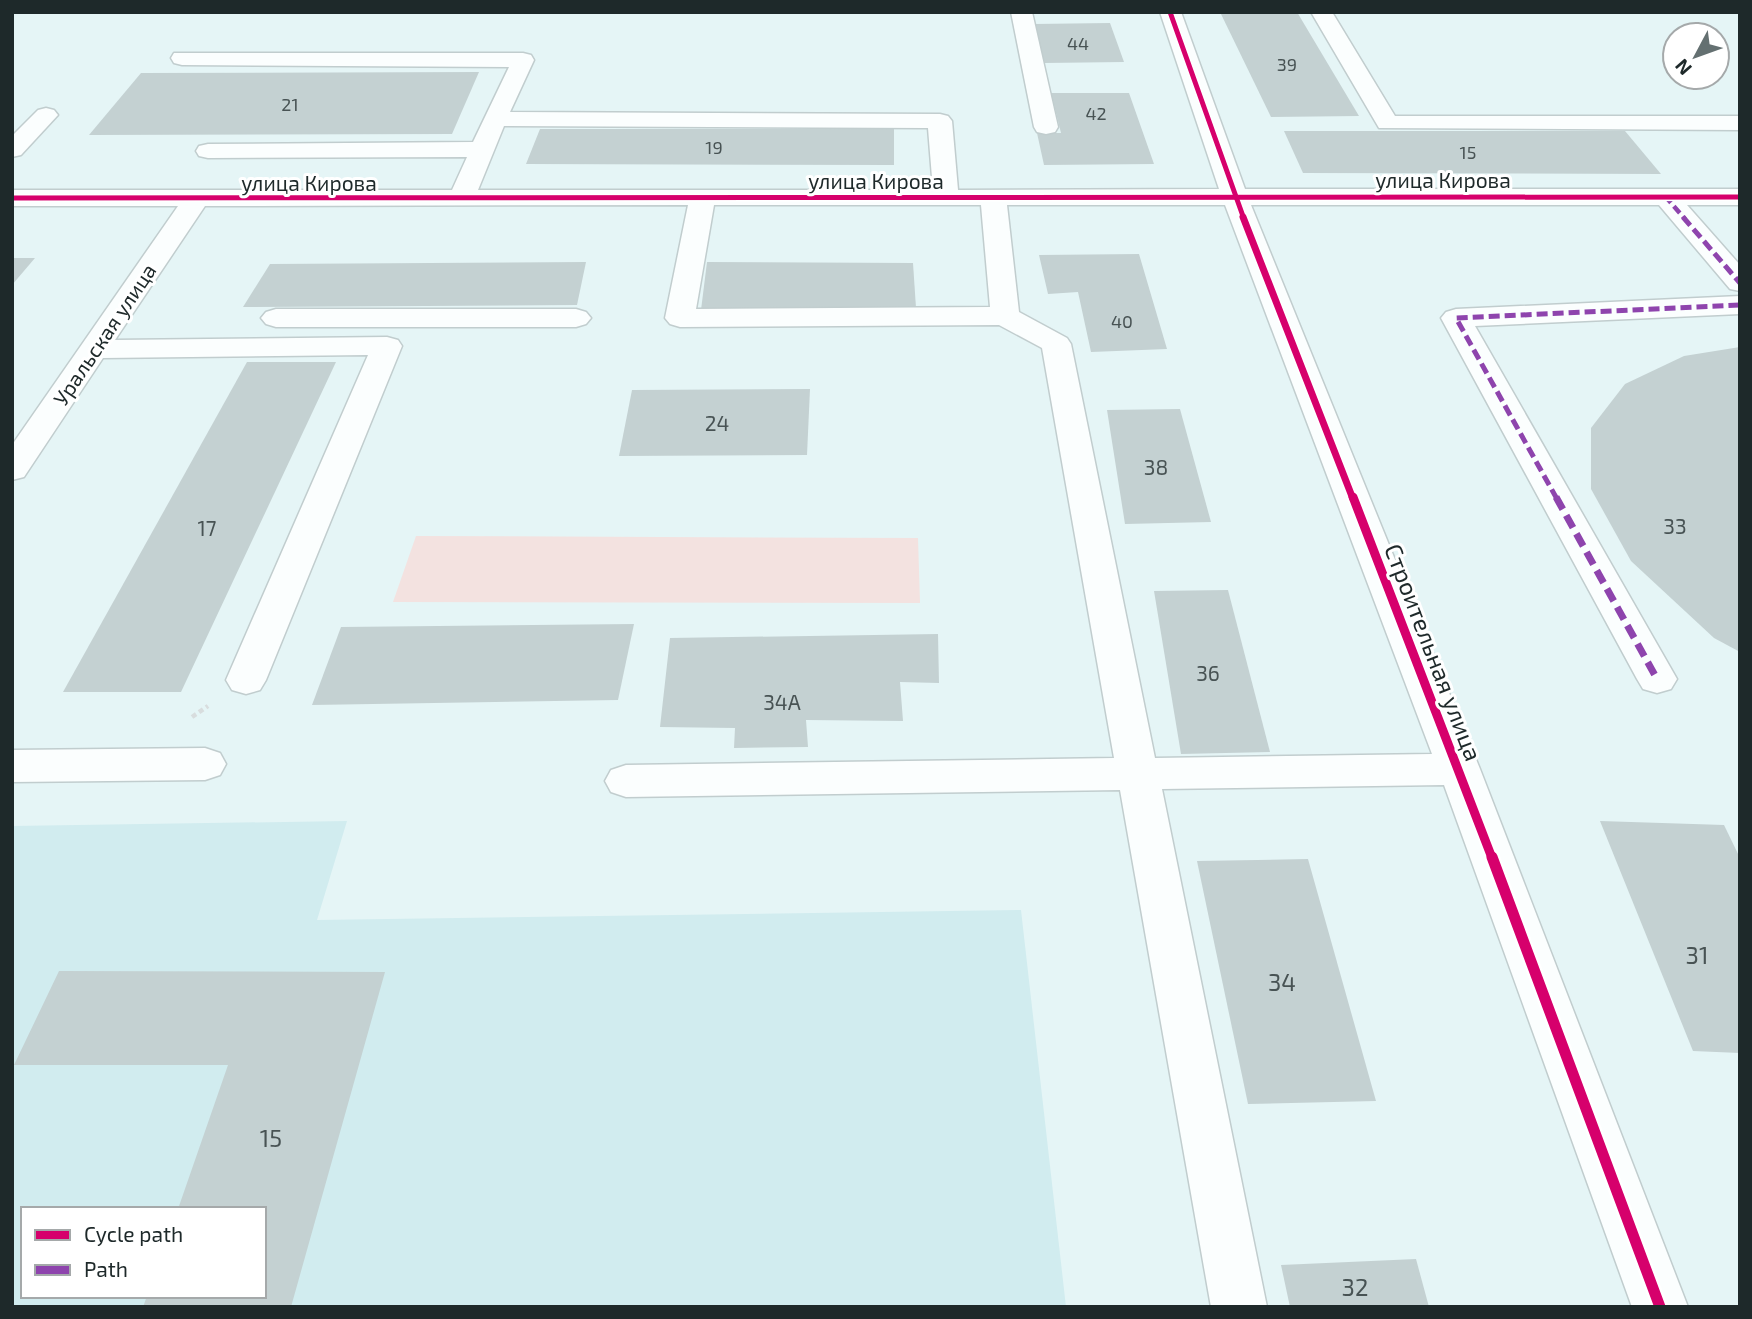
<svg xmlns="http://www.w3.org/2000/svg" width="1752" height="1319" font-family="'Exo 2',sans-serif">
  <rect width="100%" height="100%" fill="#e5f5f6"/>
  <path fill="#d1ecef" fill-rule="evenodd" d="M347,821L317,920L1021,910L1066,1307H12V826ZM23,1209H264V1296H23Z"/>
  <polygon fill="#f3e2e0" points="416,536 918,538 920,603 393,602"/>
  <g fill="#c4d1d2">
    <polygon points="1220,12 1297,12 1359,116 1271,117"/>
    <polygon points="1110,23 1124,62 1044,63 1034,24"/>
    <polygon points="479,72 452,134 89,135 141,73"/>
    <polygon points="1051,93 1129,93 1154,164 1044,165 1037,133 1061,133"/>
    <polygon points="540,129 894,129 894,165 526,164"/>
    <polygon points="1284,131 1625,131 1661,174 1303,173"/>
    <polygon points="1139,254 1167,349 1091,352 1078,292 1048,294 1039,255"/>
    <polygon points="12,258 35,258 12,285"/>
    <polygon points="586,262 577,305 243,307 270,264"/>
    <polygon points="707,262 913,263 916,308 701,310"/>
    <polygon points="1740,347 1740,652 1714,638 1631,561 1591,489 1591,428 1625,384 1684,356"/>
    <polygon points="247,362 336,362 181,692 63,692"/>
    <polygon points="810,389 807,455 619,456 632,390"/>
    <polygon points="1180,409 1211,522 1125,524 1107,410"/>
    <polygon points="1228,590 1270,752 1181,754 1154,591"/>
    <polygon points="634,624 618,700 312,705 341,627"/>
    <polygon points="938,634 939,683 900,682 903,721 806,720 808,747 734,748 735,728 660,727 670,638"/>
    <polygon points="1600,821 1724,825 1740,858 1740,1053 1693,1051"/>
    <polygon points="1308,859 1376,1101 1248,1104 1197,861"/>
    <polygon points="59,971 385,972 291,1307 143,1307 147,1296 264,1296 264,1209 178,1209 228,1065 14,1065"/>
    <polygon points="1416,1259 1429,1307 1290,1307 1281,1265"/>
  </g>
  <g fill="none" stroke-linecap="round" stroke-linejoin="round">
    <defs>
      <g id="minor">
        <polygon points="1011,12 1032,12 1058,127 1055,132 1046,134 1037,132 1034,127"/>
        <path d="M1160,12H1181L1245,189H1740V205H1687L1740,265V291L1730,289L1659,205H1251L1480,769L1688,1307H1632L1444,785L1162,789L1267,1307H1211L1120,790L626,797L611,792L605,781L611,770L626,765L1114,758L1042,348L999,325L680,327L670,324L665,318L688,205L205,206L115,340L387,337L398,340L402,346L266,680L260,690L246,694L232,690L226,680L368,355L103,358L24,477L12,480V445L178,206H12V190H452L467,157L208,158L199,156L196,151L199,146L208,144L473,142L509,67L182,65L174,63L171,58L174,53H523L531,55L534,60L510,112L940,114L948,116L952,121L958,190L1219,189ZM504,126L928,128L933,190H478ZM714,205H981L990,307L696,309ZM1007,205H1225L1432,754L1155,758L1071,344L1067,338L1019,312Z"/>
        <polygon points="1311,12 1332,12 1395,116 1740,116 1740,130 1379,128"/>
        <polygon points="46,108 54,110 58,115 21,155 12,157 12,136 38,110"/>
        <polygon points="1740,296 1740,314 1475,326 1677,679 1671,689 1657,693 1643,689 1637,679 1441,318 1446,312 1456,309"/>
        <polygon points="276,309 576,309 586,312 591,318 586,324 576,327 276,327 266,324 261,318 266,312"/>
        <polygon points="205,748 220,753 226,764 220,775 205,780 12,782 12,750"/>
      </g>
    </defs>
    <use href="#minor" stroke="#c1cdce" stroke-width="3"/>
    <polyline stroke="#d8ddde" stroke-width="4.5" stroke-dasharray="5 3.5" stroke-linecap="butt" points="192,717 208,706"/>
    <use href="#minor" fill="#fbfefe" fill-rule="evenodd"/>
    <polyline stroke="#8e44ad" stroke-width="4.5" stroke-dasharray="9 4.5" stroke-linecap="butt" points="1665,196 1685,219"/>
    <g stroke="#8e44ad" stroke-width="5" stroke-dasharray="11 5" stroke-linecap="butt">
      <polyline points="1683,217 1740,283"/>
      <polyline points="1557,499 1456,318 1740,305"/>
    </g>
    <polyline stroke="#8e44ad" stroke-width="7" stroke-dasharray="14 7" stroke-linecap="butt" points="1556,497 1657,679"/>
    <defs>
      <g id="cycleway-far3">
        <polyline points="1170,12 1244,219"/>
        <polyline points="12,198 1740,197"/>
      </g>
      <polyline id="cycleway-far2" points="1243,217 1353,499"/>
      <polyline id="cycleway-far1" points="1353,497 1492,858"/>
      <polyline id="cycleway" points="1492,857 1660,1307"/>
    </defs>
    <use href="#cycleway-far3" stroke="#fff" stroke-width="8"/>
    <use href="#cycleway-far2" stroke="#fff" stroke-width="10"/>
    <use href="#cycleway-far1" stroke="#fff" stroke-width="13"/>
    <use href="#cycleway" stroke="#fff" stroke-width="16"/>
    <use href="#cycleway-far3" stroke="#d6006c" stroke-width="5"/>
    <use href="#cycleway-far2" stroke="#d6006c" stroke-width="7"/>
    <use href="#cycleway-far1" stroke="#d6006c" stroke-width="9"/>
    <use href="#cycleway" stroke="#d6006c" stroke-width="11"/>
  </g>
  <g text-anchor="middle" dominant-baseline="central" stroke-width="6" stroke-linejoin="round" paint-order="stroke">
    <g font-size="18" fill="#485354">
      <text x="1078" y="43">44</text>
      <text x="1287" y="64">39</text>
      <text x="290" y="104">21</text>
      <text x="1096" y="113">42</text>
      <text x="714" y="147">19</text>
      <text x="1468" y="152">15</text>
      <text x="1122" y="321">40</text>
    </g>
    <g font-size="21" fill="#1e292a" stroke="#fff">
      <text x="1443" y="179">улица Кирова</text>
      <text x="876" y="180">улица Кирова</text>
      <text x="309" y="182">улица Кирова</text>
      <text transform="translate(104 334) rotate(-56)">Уральская улица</text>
    </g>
    <g font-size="21" fill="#485354">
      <text x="717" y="422">24</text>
      <text x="1156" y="466">38</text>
      <text x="1675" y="525">33</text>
      <text x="207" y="527">17</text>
      <text x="1208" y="672">36</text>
      <text x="782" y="701">34А</text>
    </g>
    <g font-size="24" fill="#1e292a" stroke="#fff">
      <text transform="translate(1434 652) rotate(69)">Строительная улица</text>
    </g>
    <g font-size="24" fill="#485354">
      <text x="1697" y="954">31</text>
      <text x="1282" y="981">34</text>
      <text x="271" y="1137">15</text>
      <text x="1355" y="1286">32</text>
    </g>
  </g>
  <rect width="1752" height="1319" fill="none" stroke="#1e292a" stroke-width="28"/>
  <rect x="21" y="1207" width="245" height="91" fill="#ffffff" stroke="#a5a9aa" stroke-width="2"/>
  <rect x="35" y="1230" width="35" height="10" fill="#d6006c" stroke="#a5a9aa" stroke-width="2"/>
  <text x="84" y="1242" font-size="21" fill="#1e292a">Cycle path</text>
  <rect x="35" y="1265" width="35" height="10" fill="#8e44ad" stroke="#a5a9aa" stroke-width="2"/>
  <text x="84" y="1277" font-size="21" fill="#1e292a">Path</text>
  <g transform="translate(1696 56) rotate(229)"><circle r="33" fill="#ffffff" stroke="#a5a9aa" stroke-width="2"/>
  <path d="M0-5L12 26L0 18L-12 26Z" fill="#647071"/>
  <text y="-10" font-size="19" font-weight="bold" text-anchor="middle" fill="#1e292a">N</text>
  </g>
</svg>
